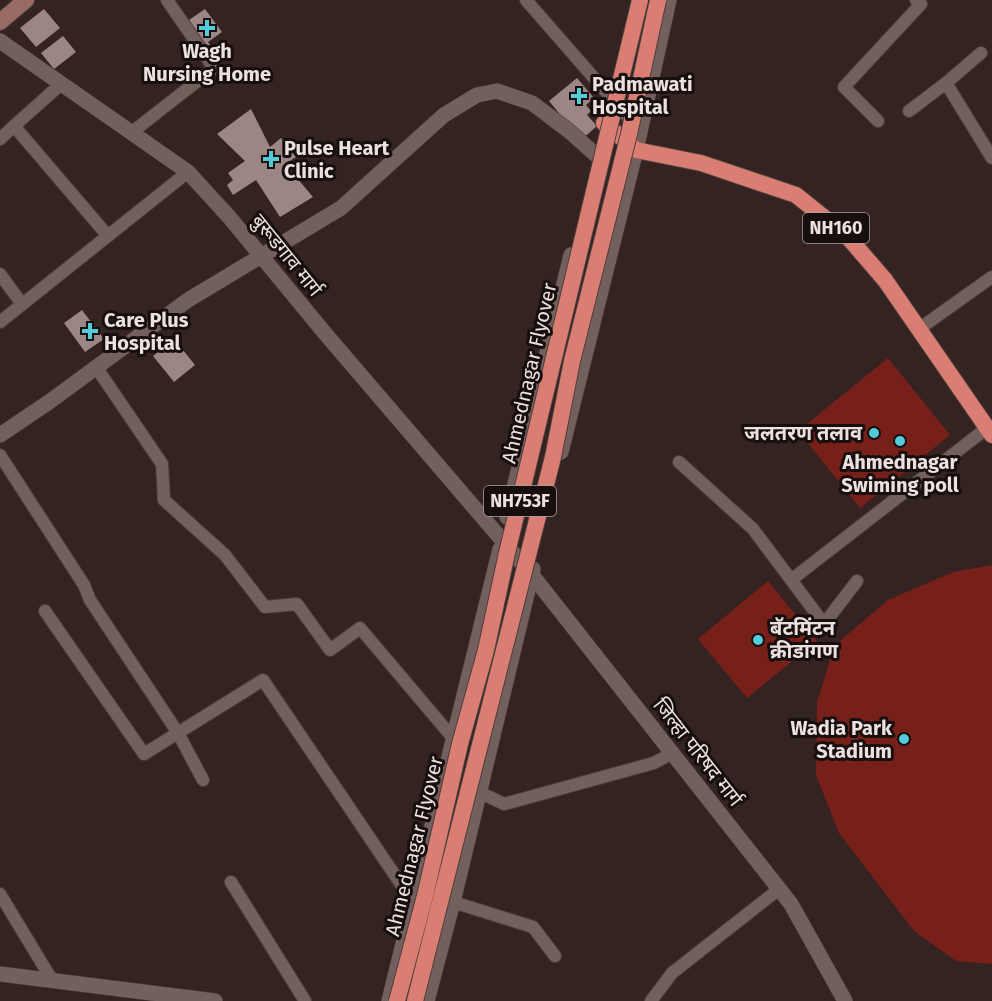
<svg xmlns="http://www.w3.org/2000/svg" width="992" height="1001" font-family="'Fira Sans','Noto Sans Devanagari',sans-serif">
  <rect width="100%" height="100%" fill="#342321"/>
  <g fill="#77201a">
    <polygon points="888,358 950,435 860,508 798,431"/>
    <polygon points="992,565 992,964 956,961 914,931 839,833 816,775 817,703 834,646 888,600 953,572"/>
    <polygon points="768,581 817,641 747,698 698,639"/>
  </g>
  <g fill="#9b8683">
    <polygon points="44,9 60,28 36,47 20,28"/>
    <polygon points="205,9 222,32 208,42 210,45 205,49 186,22"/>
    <polygon points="63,36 76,52 54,69 41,53"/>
    <polygon points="577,78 594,98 586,105 591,111 587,115 597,126 581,140 549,101"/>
    <polygon points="251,109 270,147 281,138 296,157 285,164 313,197 280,217 256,180 233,195 227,185 233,180 228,173 245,161 217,134"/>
    <polygon points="82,310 104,339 85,352 64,323"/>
    <polygon points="174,339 195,365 174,382 153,356"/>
  </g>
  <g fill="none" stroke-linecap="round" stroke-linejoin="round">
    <defs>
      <g id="minor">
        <polyline points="526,0 635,125"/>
        <polyline points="946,83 992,158"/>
        <polyline points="61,84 14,126 108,236"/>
        <polyline points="909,111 946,83 981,53"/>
        <polyline points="878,121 844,87 921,4 916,0"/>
        <polyline points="131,133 214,68 167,0"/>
        <polyline points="0,139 14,126"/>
        <polyline points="0,274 22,304"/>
        <polyline points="0,322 188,172"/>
        <polyline points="919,329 992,277"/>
        <polyline points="96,367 162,464 164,500 225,555 265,607 297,604 330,650 360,628 453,738"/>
        <polyline points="0,455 84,585 90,600 178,733 203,780"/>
        <polyline points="679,462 753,529 824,624 857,581"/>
        <polyline points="791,580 987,428"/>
        <polyline points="45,611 144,754 263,680 413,902"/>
        <polyline points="479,792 504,804 654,763 672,753"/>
        <polyline points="231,882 305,1001"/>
        <polyline points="0,894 52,980"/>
        <polyline points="453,902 533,927 555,956"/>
        <polyline points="651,1001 672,973 779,889"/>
      </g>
      <g id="tertiary">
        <polyline points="0,41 188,172 230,218 323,331 532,575 791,904 845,1001"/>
        <polyline points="0,435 49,402 188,300 341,208 444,115 477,95 497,91 532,103 569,131 596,155"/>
        <polyline points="561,452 636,150 669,0"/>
        <polyline points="507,517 571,255"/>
        <polyline points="0,974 215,1001"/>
        <polyline points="389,1001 500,549"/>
        <polyline points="427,1001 453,902 533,569"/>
      </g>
      <polyline id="secondary" points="0,22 26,0"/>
      <polyline id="trunk" points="604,123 636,150 701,163 796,195 847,236 885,280 992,435"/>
    </defs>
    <use href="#minor" stroke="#4d3f3d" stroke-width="14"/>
    <use href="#tertiary" stroke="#4d3f3d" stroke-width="16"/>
    <use href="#secondary" stroke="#4d3f3d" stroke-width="18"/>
    <use href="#trunk" stroke="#4d3f3d" stroke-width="18"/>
    <use href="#minor" stroke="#735f5c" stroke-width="12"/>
    <use href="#tertiary" stroke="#735f5c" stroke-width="15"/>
    <use href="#secondary" stroke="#996b65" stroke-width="16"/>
    <use href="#trunk" stroke="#da7e73" stroke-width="16"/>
    <defs>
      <g id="trunk-bridge">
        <polyline points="397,1001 425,896 460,744 486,650 507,553 640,0"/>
        <polyline points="415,1001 553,457 572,361 629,134 658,0"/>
      </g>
    </defs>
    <use href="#trunk-bridge" stroke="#4d3f3d" stroke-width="18" stroke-linecap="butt"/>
    <use href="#trunk-bridge" stroke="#da7e73" stroke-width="16"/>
  </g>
  <g fill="#53cbdb" stroke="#160f0e" stroke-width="2">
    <path d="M204 19h6v6h6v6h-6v6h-6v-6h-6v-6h6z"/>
    <path d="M576 87h6v6h6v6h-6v6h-6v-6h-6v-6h6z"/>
    <path d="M268 150h6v6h6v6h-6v6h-6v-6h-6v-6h6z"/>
    <path d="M87 322h6v6h6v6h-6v6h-6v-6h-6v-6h6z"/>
    <circle cx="874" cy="433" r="6"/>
    <circle cx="900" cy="441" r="6"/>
    <circle cx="758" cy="640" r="6"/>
    <circle cx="904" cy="739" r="6"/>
  </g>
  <g text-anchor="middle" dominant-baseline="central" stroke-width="6" stroke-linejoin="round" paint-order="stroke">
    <g fill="#160f0e" stroke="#aca2a0" stroke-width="1.5">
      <rect x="803" y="213" width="66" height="30" rx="4.5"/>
      <rect x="484" y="486" width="72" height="30" rx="4.5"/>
    </g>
    <g font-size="18" font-weight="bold" fill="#ece1df">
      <text x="836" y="228">NH160</text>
      <text x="520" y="501">NH753F</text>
    </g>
    <g font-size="20" font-weight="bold" fill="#ece1df" stroke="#160f0e" text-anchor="start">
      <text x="207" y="51" text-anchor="middle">Wagh<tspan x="207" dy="23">Nursing Home</tspan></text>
      <text x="592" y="84">Padmawati<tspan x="592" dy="23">Hospital</tspan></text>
      <text x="284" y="148">Pulse Heart<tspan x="284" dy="23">Clinic</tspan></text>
      <text x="104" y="320">Care Plus<tspan x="104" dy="23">Hospital</tspan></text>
      <text x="862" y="433" text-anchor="end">जलतरण तलाव</text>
      <text x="900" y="462" text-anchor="middle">Ahmednagar<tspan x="900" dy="23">Swiming poll</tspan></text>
      <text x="770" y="628">बॅटमिंटन<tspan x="770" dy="23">क्रीडांगण</tspan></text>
      <text x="892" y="728" text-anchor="end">Wadia Park<tspan x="892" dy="23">Stadium</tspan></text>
    </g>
    <g font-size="20" fill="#ece1df" stroke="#160f0e">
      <text transform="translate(287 255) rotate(51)">बुरूडगाव मार्ग</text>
      <text transform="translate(529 373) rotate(-77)">Ahmednagar Flyover</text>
      <text transform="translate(698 752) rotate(52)">जिल्हा परिषद मार्ग</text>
      <text transform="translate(414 846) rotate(-76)">Ahmednagar Flyover</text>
    </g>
  </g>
</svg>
